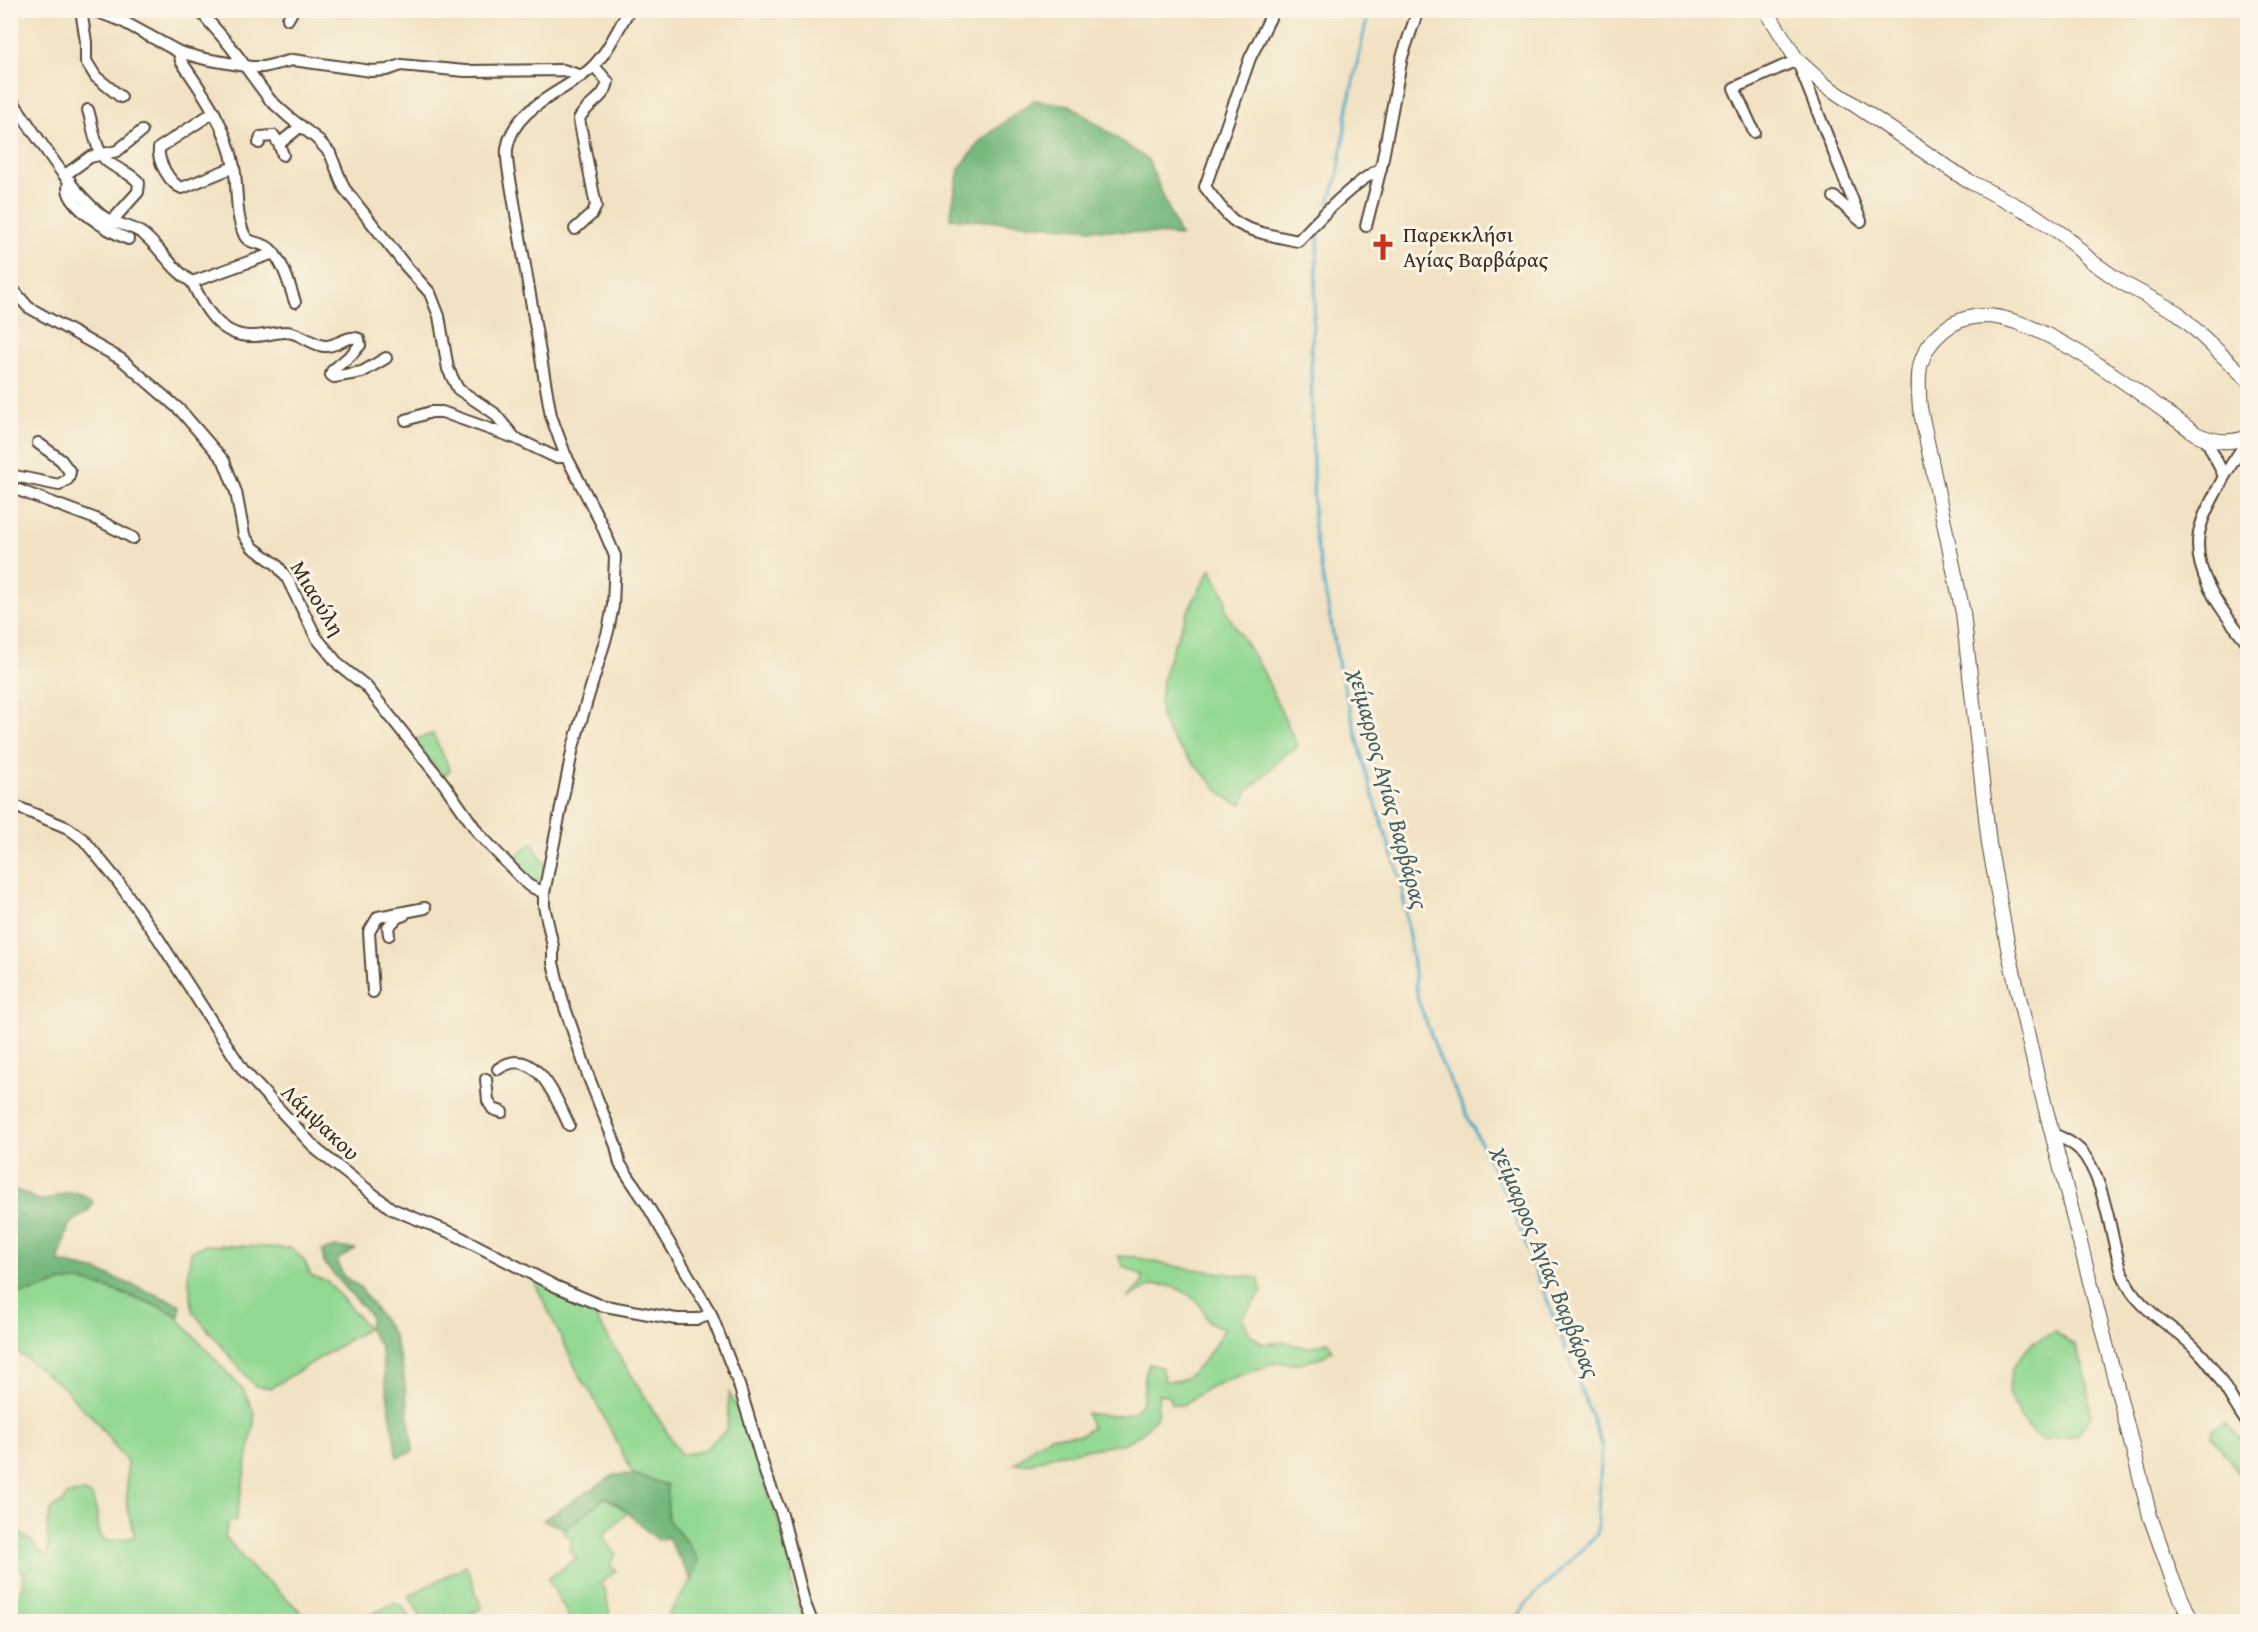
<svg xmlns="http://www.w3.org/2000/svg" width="2258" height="1632" font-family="'Gentium Book Plus',serif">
  <rect width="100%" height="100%" fill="#fcf5e5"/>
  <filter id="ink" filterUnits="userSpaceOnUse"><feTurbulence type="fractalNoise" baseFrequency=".0167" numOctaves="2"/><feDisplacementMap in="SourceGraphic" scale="12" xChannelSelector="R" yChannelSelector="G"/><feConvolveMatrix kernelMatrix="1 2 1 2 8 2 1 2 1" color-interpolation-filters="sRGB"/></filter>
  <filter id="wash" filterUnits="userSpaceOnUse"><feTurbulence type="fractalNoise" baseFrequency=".008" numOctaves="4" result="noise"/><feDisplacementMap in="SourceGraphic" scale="24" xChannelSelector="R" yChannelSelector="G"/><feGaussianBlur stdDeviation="1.35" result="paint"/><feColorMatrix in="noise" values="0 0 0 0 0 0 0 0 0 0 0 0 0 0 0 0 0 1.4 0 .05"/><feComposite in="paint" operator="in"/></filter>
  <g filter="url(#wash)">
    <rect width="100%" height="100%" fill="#f1e2c3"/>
    <g fill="#92d892" stroke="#668158" stroke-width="1.5">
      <path d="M1211,569L1226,599L1225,607L1230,618L1263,671L1297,746L1296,749L1288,752L1247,792L1243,804C1227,803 1214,785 1204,774C1189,758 1173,744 1164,724C1147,688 1192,600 1211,569Z"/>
      <polygon points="433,734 450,770 443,776 414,740"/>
      <path d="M532,843L546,866L543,884C528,887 519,872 508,862Z"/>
      <polygon points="205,1245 292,1248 305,1262 311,1276 327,1281 368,1328 271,1388 255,1386 193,1312 188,1273 191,1252"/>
      <path d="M1118,1256L1136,1257L1171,1266L1258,1278L1262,1292L1242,1317L1250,1334L1263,1344L1284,1342L1308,1348L1328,1342L1332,1350L1321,1358L1298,1364L1277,1363L1244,1374L1210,1387L1183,1405L1172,1404L1168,1396L1158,1394L1157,1416L1141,1434L1125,1443L1051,1456L1032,1463L1015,1464L1034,1446L1051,1436L1080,1435L1092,1428L1086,1413C1104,1416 1139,1422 1143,1397C1146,1381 1142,1380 1149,1364L1161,1367L1165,1381C1169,1381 1175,1382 1180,1380C1197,1375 1216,1345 1223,1329L1208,1321C1202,1300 1179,1284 1157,1285C1147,1285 1135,1294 1127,1299L1142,1283L1143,1276L1123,1266Z"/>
      <polygon points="533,1279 590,1308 681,1455 705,1449 727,1429 729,1392 745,1427 775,1512 791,1564 792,1587 804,1621 670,1621 667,1616 692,1581 697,1560 689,1545 668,1520 667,1485 633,1474 592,1394 582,1381"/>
      <path d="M72,1280L89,1282L172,1312L244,1391L254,1413V1422L236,1521L228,1523L225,1536L251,1568L271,1584L311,1621H11C10,1602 26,1587 24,1573L11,1562L10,1533L14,1530L30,1540L42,1554L49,1557L47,1526L52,1508L63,1502L67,1495L84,1492L92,1496L97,1513L98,1532L103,1539L111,1541L135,1537L127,1508V1462L92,1416L79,1405L68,1391L11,1347V1294C33,1295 51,1284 72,1280Z"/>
      <polygon points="2055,1332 2075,1345 2088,1385 2091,1416 2078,1435 2043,1440 2034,1435 2020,1417 2008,1393 2012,1368 2033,1342"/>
      <path d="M2224,1423C2252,1441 2248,1456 2247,1485L2212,1436L2213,1429Z"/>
      <polygon points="605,1497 628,1512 603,1536 616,1554 610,1565 616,1571 600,1584 605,1590 611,1621 571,1621 548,1579 576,1558 569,1550 572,1539 563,1532"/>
      <polygon points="466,1565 482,1608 470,1614 462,1621 423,1621 409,1596"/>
      <polygon points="394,1603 402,1606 412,1621 359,1621"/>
    </g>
    <g fill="#75b87c" stroke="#58714d" stroke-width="1.5">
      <polygon points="1034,100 1070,105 1148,160 1180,236 950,218 959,169 981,140"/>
      <path d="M13,1190C25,1191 27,1196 36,1199C54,1205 67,1180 93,1201L90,1209L69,1225L58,1262L98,1271L181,1305L179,1317C165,1306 91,1280 74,1281C51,1281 37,1295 11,1294L10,1192Z"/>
      <polygon points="335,1247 355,1249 337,1260 343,1276 360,1287 393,1334 403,1369 413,1451 397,1458 380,1346 368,1328 371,1317 324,1263 322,1251"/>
      <path d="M633,1474L667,1485L668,1520L689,1545L698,1560L692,1581L667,1537L658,1540C639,1526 627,1507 606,1497L566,1529L543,1520L614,1475Z"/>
    </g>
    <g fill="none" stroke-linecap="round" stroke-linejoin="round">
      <g stroke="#47a9c6" stroke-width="3">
        <polyline points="1328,204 1338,176 1349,100 1369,10"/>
        <polyline points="1322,222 1319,232 1311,354 1314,530 1339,667 1369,783 1401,881 1418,1000 1441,1062 1510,1203 1602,1444 1597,1535 1526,1604 1515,1622"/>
      </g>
    </g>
  </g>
  <g filter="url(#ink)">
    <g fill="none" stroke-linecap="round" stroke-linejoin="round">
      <defs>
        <g id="minor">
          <polyline points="81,10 86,42 86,61 96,77 121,97"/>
          <polyline points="92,10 122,21 179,52 205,59 251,67 263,67 293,60 371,71 387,70 401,65 465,71 563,70 582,76"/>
          <polyline points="199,10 231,47 270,100 290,118 316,138 330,153 344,188 405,265 430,293 439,316 448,369 458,389 494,413 515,438 555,457 567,457"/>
          <path d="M629,10C617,31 606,56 588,71C560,94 513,108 507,149C506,160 509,174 511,185L551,416L565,454L600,521L615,556L613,606L608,631L573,747L544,893V906L553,946V963L563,1002L589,1078L616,1146L620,1164L646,1203L711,1314L739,1385L766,1475L782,1515L804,1601L812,1622"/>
          <path d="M1274,10L1250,58L1205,187C1214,198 1222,211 1233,220C1248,232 1279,237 1298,241C1323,215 1349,186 1381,168L1402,57L1418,10"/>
          <polyline points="288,19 293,10"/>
          <path d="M179,52L181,61C204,94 227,127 234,167C238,188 235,214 244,234C248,245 262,241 270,249C284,263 289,284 295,302"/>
          <path d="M10,98C38,136 65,185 101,215C113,225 130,224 143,234C161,248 172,270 192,282"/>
          <path d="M88,110C93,125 95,152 108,162C118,170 132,173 139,183L138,192L112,221"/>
          <path d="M214,112L159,148C157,161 170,184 182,188L234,167"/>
          <polyline points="1754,132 1734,88 1797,60 1861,221 1834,197"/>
          <polyline points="259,143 261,137 274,136 279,144 301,126"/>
          <polyline points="279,144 283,155"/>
          <polyline points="65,175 90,157 117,151 142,131"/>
          <path d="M70,181C58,203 111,232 128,239"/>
          <polyline points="1366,226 1381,168"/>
          <path d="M575,229L592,214L596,206L579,119C586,104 604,100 608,82L594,66"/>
          <path d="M192,282C203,306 219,335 249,336C262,337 274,332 286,332C300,332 311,345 325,346C337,347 347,334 359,339L360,345L352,354L332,371L331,375L334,377L362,372L386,358"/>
          <polyline points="192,282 274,253"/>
          <polyline points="10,286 28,307 121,359 181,411 224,461 236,492 244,535 252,547 276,564 287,578 316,637 339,665 366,686 444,784 479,834 528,885 544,893"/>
          <polyline points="406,420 431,412 442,412 512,437"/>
          <polyline points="2206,439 2224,476"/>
          <path d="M2248,441C2235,457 2225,474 2216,492C2211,502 2205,512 2202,522C2186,566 2221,611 2248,643"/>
          <polyline points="10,475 59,485 68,479 70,472 61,460 38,443"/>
          <polyline points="10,487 96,519 133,538"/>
          <polyline points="10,804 68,828 84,840 116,879 158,938 243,1070 317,1150 392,1209 454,1234 555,1286 600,1305 676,1319 698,1319 711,1314"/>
          <polyline points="389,935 388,927 398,917 404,915"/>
          <polyline points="373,992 369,932 378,917 425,908"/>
          <path d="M498,1069C535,1043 556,1098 569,1125"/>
          <polyline points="486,1079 488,1101 493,1109 502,1112"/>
          <path d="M2053,1134C2063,1138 2072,1142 2080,1150C2106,1178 2110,1239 2123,1275C2136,1310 2175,1326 2199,1352C2219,1372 2231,1401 2248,1424"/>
        </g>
        <g id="tertiary">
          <polyline points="1766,10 1797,60 1825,85 1965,179 2034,215 2066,237 2091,261 2121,282 2178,313 2248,380"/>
          <path d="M2192,1622L2172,1578L2150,1516L2035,1067L2009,953L1989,844L1963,613L1920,408C1917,375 1916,353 1944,330C1956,320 1972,316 1987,316C2047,319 2146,398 2196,434C2214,442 2229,444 2248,437"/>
        </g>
      </defs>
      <use href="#minor" stroke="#564637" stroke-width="14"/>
      <use href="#tertiary" stroke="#564637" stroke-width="16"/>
      <use href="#minor" stroke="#fff" stroke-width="10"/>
      <use href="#tertiary" stroke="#fff" stroke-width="14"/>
    </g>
  </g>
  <defs>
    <symbol id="church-bare" viewBox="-9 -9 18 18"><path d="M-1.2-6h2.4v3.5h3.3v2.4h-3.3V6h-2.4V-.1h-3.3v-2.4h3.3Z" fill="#c8321e" stroke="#fcf5e5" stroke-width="2.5" paint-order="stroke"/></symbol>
  </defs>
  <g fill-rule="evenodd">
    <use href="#church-bare" x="1364" y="228" width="38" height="38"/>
  </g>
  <g text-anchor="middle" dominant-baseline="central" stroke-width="6" stroke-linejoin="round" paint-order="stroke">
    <g font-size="22" fill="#3b2a1e" stroke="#fcf5e5" text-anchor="start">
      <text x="1403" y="234">Παρεκκλήσι<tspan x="1403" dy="25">Αγίας Βαρβάρας</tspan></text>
    </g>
    <g font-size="22" fill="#3b2a1e" stroke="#fcf5e5">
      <text transform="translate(318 598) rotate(59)">Μιαούλη</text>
      <text transform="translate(321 1122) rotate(44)">Λάμψακου</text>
    </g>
    <g font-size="24" font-style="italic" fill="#405d61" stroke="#fcf5e5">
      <text transform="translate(1389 789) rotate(75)">χείμαρρος Αγίας Βαρβάρας</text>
      <text transform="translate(1547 1262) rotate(68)">χείμαρρος Αγίας Βαρβάρας</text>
    </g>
  </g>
  <rect width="2258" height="1632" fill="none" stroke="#fcf5e5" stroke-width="36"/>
</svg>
